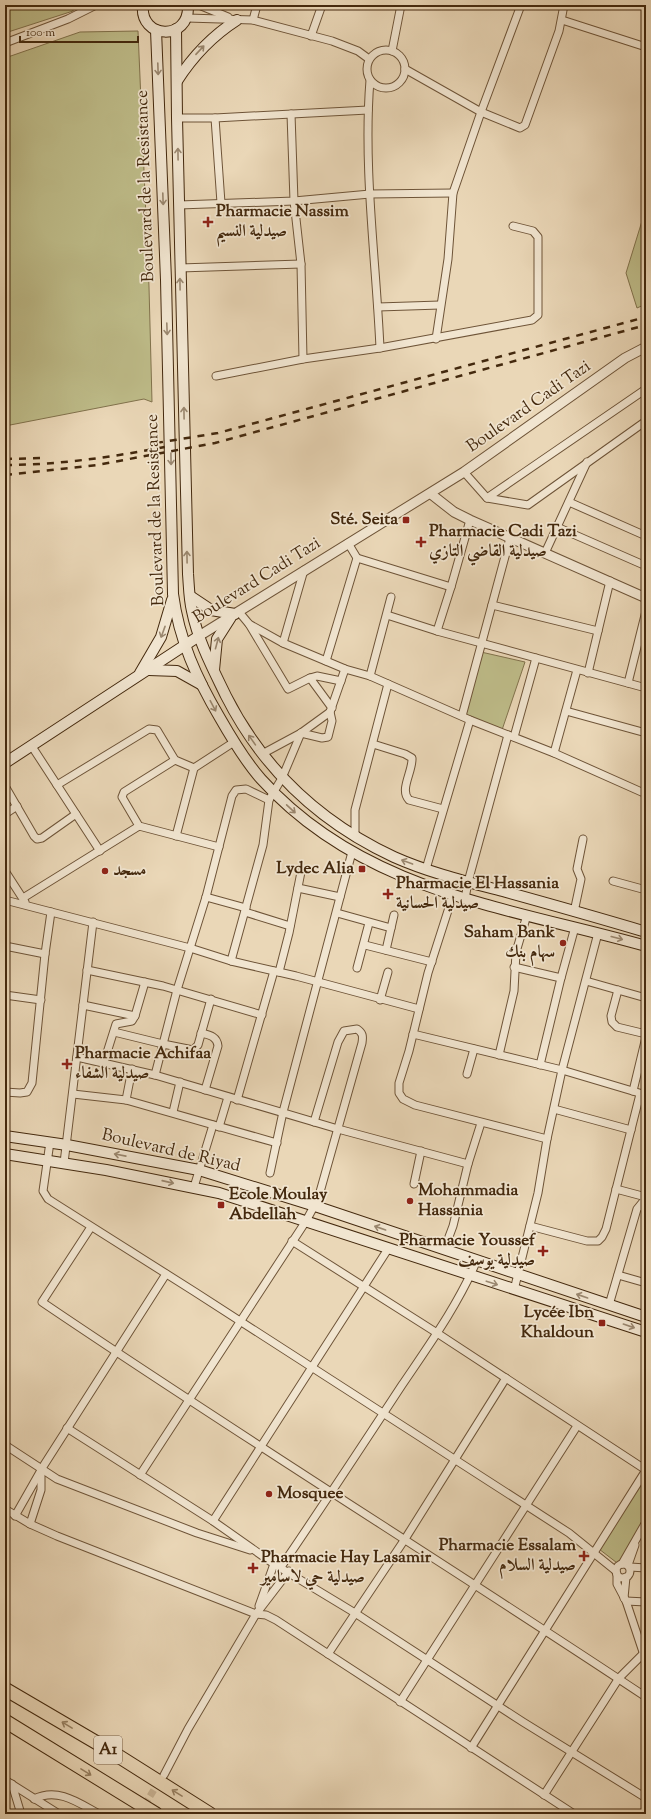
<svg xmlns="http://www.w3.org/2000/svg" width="651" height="1819" font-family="'Sorts Mill Goudy',Amiri,serif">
  <rect width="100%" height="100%" fill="#ead7b7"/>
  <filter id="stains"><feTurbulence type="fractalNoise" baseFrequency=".005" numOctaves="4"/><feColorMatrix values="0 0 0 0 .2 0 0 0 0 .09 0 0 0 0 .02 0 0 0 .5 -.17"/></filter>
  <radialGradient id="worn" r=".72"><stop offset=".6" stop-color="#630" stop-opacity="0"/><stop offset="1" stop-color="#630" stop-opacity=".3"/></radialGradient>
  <g fill="#bebc89" stroke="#81724c">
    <polygon points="5,5 74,5 73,11 5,33"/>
    <polygon points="138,31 149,287 152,402 144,399 5,426 5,58 80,32"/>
    <polygon points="646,208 646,304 637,308 626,273"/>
    <polygon points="481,652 525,662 502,730 463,713"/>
    <polygon points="645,1476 646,1518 621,1566 599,1549"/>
  </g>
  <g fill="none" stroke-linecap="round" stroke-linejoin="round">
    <polyline stroke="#c9b495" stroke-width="7" stroke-dasharray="7 3.5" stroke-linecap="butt" points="139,1814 160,1780"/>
    <defs>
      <g id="minor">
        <polyline points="199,5 228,17"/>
        <polyline points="187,18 253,20 332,41 358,51 369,59"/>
        <polyline points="253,20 257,5"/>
        <polyline points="562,20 646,47"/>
        <polyline points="311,36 322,5"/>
        <polyline points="5,43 68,19 96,5"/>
        <circle cx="386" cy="69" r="19"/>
        <polyline points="392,51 401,5"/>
        <polyline points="405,69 481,112 520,128 525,125 559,31 564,5"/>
        <path d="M370,80C363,169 376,259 380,348"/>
        <polyline points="291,114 294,201 301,264 303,359"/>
        <polyline points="177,118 215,118 368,110"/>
        <polyline points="215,118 221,203"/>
        <polyline points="179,205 294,201 370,194 453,193"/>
        <polyline points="180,268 301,264"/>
        <polyline points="378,307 440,305"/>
        <polyline points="436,339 448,259 453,193 481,112 521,5"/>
        <polyline points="216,376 303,359 380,348 532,320 538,315 538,237 533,231 513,226"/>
        <polyline points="464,472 487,498 528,505 646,421"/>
        <polyline points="487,498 646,389"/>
        <polyline points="569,502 646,536"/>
        <polyline points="557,527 646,566"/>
        <polyline points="545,553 587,462"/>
        <polyline points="357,558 451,587"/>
        <polyline points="492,605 598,631"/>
        <polyline points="239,612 249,624 283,643 345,669 370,676 470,720 554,753 646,794"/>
        <polyline points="387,615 437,631 646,688"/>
        <polyline points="249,624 288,689 310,678 332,708"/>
        <polyline points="437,631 451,587 470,520"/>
        <polyline points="283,643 304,570"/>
        <polyline points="326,661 357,558 348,543"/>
        <polyline points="588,673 610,581"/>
        <polyline points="370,676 391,597"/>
        <polyline points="310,678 317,676 341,681"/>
        <polyline points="628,683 646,611"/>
        <polyline points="566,711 646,733"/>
        <polyline points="462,716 510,538"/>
        <polyline points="301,733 322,738 328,737 332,721 330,712"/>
        <polyline points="514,737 536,658"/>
        <path d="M373,744L405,754L412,758C413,771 399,790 409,800L443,809"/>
        <polyline points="31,745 100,851"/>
        <polyline points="554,753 577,670"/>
        <polyline points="262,754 301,733 330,712 345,669"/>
        <polyline points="175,760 124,792 122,797 139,826 219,847"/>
        <polyline points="57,785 149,729 157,730 175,760 194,768"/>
        <polyline points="5,786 34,836 37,839 42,838 76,814"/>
        <polyline points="5,814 17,806"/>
        <polyline points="176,836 194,768 234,742"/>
        <polyline points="355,836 355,810 388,684"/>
        <polyline points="426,869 470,720"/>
        <polyline points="5,871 25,902"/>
        <polyline points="613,881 646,890"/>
        <polyline points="298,888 340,897"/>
        <polyline points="453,895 428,973 409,1051 399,1083 399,1093 403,1099 415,1105 547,1139"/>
        <polyline points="206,897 246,908"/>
        <polyline points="23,898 139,826"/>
        <polyline points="465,899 468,882 508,735"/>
        <polyline points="5,900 190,948 231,961 296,976 419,1009"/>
        <polyline points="245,912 290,926"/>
        <polyline points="574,912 581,879 577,869 583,839"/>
        <polyline points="337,913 391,928"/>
        <polyline points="365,945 432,962"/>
        <polyline points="5,946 45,954"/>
        <polyline points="386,950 394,915"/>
        <polyline points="231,961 263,845 269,800 282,778 301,733"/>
        <polyline points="514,967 561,978"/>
        <polyline points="357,968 369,923"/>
        <polyline points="87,970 163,986 262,1015"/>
        <polyline points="279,972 289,933 301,872"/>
        <polyline points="586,981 646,998"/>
        <polyline points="618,990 611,1016 612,1022 617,1027 646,1034"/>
        <polyline points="5,995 41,1000"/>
        <polyline points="380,1000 388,972"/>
        <polyline points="83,1005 135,1016"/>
        <polyline points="114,1032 163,1044 193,1050 198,1045 211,999"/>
        <path d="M201,1033C209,1035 217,1036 218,1046L205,1090"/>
        <polyline points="413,1034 562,1070 646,1095"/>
        <polyline points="499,1055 514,991 516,952 527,915"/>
        <polyline points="77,1057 155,1075 338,1129 468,1164"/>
        <polyline points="104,1062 116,1024 132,1021 135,1016 145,982"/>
        <polyline points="540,1065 561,978 575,927"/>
        <polyline points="467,1074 474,1049"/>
        <polyline points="155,1075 177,990 206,897 232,796 236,790 246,789 269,800"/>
        <polyline points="633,1091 646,1037"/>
        <polyline points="5,1092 20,1093 27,1092 32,1083 45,954 51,912"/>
        <polyline points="73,1094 126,1100 277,1143"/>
        <polyline points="126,1100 132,1069"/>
        <polyline points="237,1100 274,971"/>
        <polyline points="554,1109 631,1130"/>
        <polyline points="173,1112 180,1082"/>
        <polyline points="219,1127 228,1097"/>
        <polyline points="50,1142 43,1191 48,1199 195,1292 569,1533 616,1571"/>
        <polyline points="64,1163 93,922"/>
        <polyline points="270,1173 283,1112 352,852"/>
        <polyline points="414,1184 421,1151"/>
        <polyline points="194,1187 213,1125"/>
        <polyline points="616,1189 646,1197"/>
        <polyline points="530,1226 587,1241 598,1241 602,1237 606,1229 640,1094"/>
        <path d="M91,1227L42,1302C241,1437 446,1564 646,1697"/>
        <polyline points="292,1241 437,1333 646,1470 471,1748"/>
        <polyline points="444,1250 453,1226 468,1164 481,1123"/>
        <polyline points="618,1275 646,1283"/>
        <polyline points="514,1290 538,1193 547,1139 562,1070 598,933"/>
        <polyline points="609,1305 637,1209 646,1198"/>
        <polyline points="67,1428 213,1521 274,1564 355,1613 523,1722 646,1798"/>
        <polyline points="5,1445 57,1479 197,1533 250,1550"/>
        <path d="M140,1475L306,1221L318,1199L362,1043C363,1036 363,1033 357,1029L344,1031L338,1042L314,1122"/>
        <polyline points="5,1509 30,1524 57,1536 256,1614 266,1615 276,1620 574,1814"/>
        <polyline points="15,1516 44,1465 166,1274"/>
        <polyline points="213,1521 388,1249"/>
        <polyline points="30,1524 41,1490 41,1470"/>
        <circle cx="623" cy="1571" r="7"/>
        <polyline points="622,1564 646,1522"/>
        <polyline points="628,1565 635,1545"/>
        <path d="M281,1567C322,1507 362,1446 402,1385C429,1345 458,1305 477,1260"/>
        <polyline points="630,1567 646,1568"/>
        <polyline points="617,1574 617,1584 626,1601 646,1661"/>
        <polyline points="624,1598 626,1577"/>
        <polyline points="626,1601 646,1602"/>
        <polyline points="259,1606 274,1564"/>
        <polyline points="328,1654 405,1539 506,1378"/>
        <polyline points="400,1702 577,1426"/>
        <polyline points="164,1775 188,1729 256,1614 289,1571"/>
        <polyline points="5,1780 59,1814"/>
        <polyline points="12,1784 21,1814"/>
        <polyline points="544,1795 619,1678 644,1653"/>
        <path d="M34,1799C58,1787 79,1803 99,1814"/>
      </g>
      <g id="tertiary">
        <polyline points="431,494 454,512 470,520 646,598"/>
        <polyline points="199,636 464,472 625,358 646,347"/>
      </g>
      <g id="secondary">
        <path d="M143,5C139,39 190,42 188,5"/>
        <path d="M176,29L177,118L188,574C189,586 189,599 192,611C198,641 213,669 226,696C263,769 321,823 394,857C430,873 468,882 506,892C553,905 599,918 646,932"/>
        <path d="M156,30L166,280L173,594C179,640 197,679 220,718C232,739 245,761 261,779C363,892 507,907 646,946"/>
        <path d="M177,81C193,56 212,36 237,20"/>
        <polyline points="190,596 211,610 235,614"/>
        <polyline points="149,670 177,671 202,685"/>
        <polyline points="214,670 217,639 231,617"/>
        <polyline points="140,673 161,637 172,600"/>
        <polyline points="5,763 199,636"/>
        <polyline points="5,1136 67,1145 199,1170 315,1206 646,1317"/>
        <polyline points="5,1154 106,1170 219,1193 646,1332"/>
      </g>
      <g id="motorway">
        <polyline points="5,1689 104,1747 210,1814"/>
        <polyline points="5,1721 156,1814"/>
      </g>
    </defs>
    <use href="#minor" stroke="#6e5438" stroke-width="9"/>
    <use href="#tertiary" stroke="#6e5438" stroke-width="11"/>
    <use href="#secondary" stroke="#44290e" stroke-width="12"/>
    <use href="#motorway" stroke="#44290e" stroke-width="15"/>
    <use href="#minor" stroke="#f1e5d0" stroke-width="7"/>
    <use href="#tertiary" stroke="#f1e5d0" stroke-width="9"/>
    <use href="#secondary" stroke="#f1e5d0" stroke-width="10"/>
    <use href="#motorway" stroke="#ead7b7" stroke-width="13"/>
    <g stroke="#44290e" stroke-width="2.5" stroke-dasharray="7 7" stroke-linecap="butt">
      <polyline points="156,443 218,433 646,317"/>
      <polyline points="5,459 43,458"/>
      <path d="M5,465C58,465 112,457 165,447"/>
      <polyline points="5,475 97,465 215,443 646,325"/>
    </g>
  </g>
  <defs><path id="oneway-shaft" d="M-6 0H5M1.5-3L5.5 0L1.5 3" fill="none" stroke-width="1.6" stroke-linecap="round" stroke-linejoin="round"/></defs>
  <g stroke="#9a876f">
    <use href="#oneway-shaft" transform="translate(200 50) rotate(-47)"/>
    <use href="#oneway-shaft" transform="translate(158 69) rotate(88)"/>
    <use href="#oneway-shaft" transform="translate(178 154) rotate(-91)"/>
    <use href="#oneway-shaft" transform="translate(163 199) rotate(88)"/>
    <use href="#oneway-shaft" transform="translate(180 284) rotate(-91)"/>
    <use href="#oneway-shaft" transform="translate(167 329) rotate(88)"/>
    <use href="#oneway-shaft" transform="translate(184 413) rotate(-91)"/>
    <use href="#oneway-shaft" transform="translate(171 459) rotate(89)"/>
    <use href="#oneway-shaft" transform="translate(187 557) rotate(-91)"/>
    <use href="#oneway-shaft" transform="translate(163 632) rotate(110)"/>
    <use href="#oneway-shaft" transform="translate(217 643) rotate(-75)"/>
    <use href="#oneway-shaft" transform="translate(213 706) rotate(62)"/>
    <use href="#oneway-shaft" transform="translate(252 740) rotate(-125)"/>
    <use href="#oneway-shaft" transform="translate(291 809) rotate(43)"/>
    <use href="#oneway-shaft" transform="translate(407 862) rotate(-160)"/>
    <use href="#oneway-shaft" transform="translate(617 938) rotate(15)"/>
    <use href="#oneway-shaft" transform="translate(120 1155) rotate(-169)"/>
    <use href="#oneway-shaft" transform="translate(168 1182) rotate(13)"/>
    <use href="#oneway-shaft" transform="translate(380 1228) rotate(-161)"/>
    <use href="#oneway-shaft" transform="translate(492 1283) rotate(18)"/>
    <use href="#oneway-shaft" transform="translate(582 1296) rotate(-161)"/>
    <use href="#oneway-shaft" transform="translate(629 1326) rotate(19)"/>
  </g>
  <g stroke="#978062">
    <use href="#oneway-shaft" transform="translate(67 1725) rotate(-149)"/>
    <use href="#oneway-shaft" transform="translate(86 1772) rotate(32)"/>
    <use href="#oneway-shaft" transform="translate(177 1793) rotate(-148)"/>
  </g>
  <g fill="#8f2418" stroke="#f1e5d0" stroke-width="1.5">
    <path d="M206 216h4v4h4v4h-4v4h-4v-4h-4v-4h4z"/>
    <rect x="402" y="516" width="8" height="8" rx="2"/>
    <path d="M419 536h4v4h4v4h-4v4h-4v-4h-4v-4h4z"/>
    <rect x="358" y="865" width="8" height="8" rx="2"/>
    <circle cx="105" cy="871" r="4"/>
    <path d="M386 888h4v4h4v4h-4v4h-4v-4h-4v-4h4z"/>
    <circle cx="563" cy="943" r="4"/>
    <path d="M65 1058h4v4h4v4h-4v4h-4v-4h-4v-4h4z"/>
    <circle cx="410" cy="1201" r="4"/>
    <rect x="217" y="1201" width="8" height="8" rx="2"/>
    <path d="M541 1245h4v4h4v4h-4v4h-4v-4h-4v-4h4z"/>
    <rect x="598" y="1319" width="8" height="8" rx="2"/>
    <circle cx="269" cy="1494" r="4"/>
    <path d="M582 1550h4v4h4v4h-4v4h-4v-4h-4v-4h4z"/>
    <path d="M251 1562h4v4h4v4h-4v4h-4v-4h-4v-4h4z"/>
  </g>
  <g text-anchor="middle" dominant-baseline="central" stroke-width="3.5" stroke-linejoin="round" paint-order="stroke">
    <rect fill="#f1e5d0" stroke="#786148" stroke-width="1" x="94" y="1736" width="28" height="28" rx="3"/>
    <g font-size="16" font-weight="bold" fill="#44290e">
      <text x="108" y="1750">A1</text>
    </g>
    <g font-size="17" fill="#44290e" stroke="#f1e5d0">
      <text transform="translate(146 186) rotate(-92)">Boulevard de la Resistance</text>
      <text transform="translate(529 407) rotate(-35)">Boulevard Cadi Tazi</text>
      <text transform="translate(156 510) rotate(-92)">Boulevard de la Resistance</text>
      <text transform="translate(257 581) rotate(-32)">Boulevard Cadi Tazi</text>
      <text transform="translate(171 1151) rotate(13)">Boulevard de Riyad</text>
    </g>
    <g font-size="17" font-weight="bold" fill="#44290e" stroke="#f1e5d0" text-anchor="start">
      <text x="216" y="212">Pharmacie Nassim<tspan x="216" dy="20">صيدلية النسيم</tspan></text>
      <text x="398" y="520" text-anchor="end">Sté. Seita</text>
      <text x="429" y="532">Pharmacie Cadi Tazi<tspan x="429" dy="20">صيدلية القاضي التازي</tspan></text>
      <text x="354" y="869" text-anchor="end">Lydec Alia</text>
      <text x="113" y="871">مسجد</text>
      <text x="396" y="884">Pharmacie El Hassania<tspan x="396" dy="20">صيدلية الحسانية</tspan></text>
      <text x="555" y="933" text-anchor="end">Saham Bank<tspan x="555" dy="20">سهام بنك</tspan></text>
      <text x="75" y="1054">Pharmacie Achifaa<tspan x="75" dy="20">صيدلية الشفاء</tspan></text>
      <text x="418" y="1191">Mohammadia<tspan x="418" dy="20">Hassania</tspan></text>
      <text x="229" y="1195">Ecole Moulay<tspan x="229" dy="20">Abdellah</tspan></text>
      <text x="535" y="1241" text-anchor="end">Pharmacie Youssef<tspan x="535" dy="20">صيدلية يوسف</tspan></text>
      <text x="594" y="1313" text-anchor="end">Lycée Ibn<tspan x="594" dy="20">Khaldoun</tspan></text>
      <text x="277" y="1494">Mosquee</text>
      <text x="576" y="1546" text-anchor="end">Pharmacie Essalam<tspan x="576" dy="20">صيدلية السلام</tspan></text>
      <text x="261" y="1558">Pharmacie Hay Lasamir<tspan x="261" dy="20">صيدلية حي لاسامير</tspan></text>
    </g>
  </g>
  <rect width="651" height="1819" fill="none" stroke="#ead7b7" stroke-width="20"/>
  <rect x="6" y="6" width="639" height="1807" fill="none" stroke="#44290e" stroke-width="2"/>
  <rect x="10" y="10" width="631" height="1799" fill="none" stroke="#44290e"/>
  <path d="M20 36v6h118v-6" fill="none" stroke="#44290e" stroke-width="2"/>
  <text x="26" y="36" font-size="12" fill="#44290e" stroke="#f1e5d0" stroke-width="3" paint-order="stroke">100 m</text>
  <rect width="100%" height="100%" filter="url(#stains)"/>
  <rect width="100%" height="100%" fill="url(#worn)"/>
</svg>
